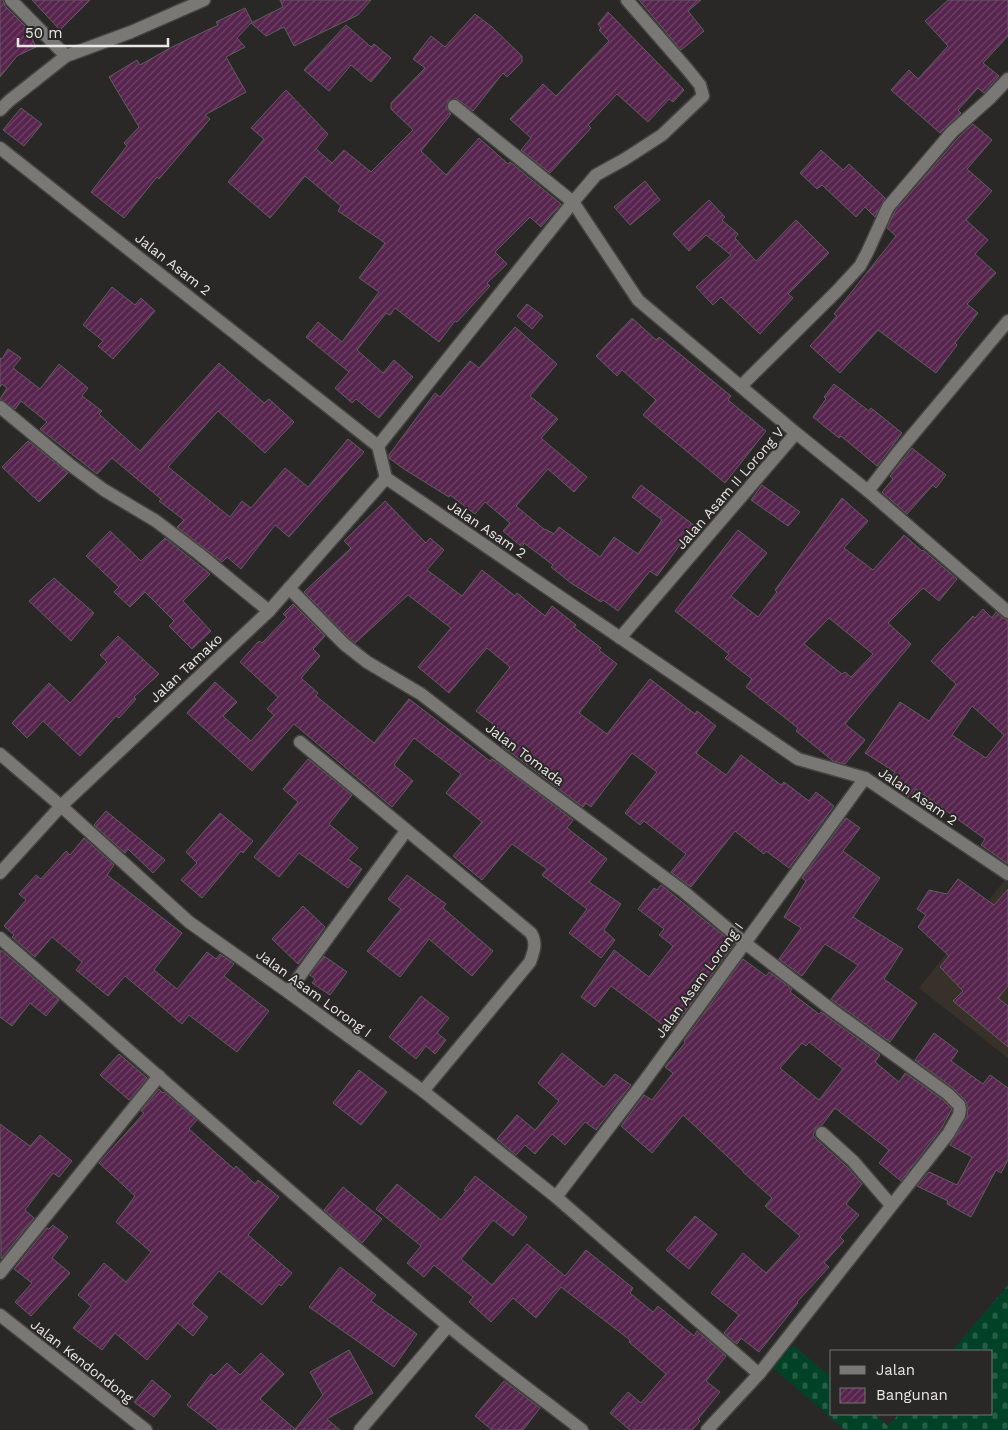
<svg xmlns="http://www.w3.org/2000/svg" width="1008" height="1430" font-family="'Work Sans',sans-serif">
  <defs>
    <pattern id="cemetery-stones" width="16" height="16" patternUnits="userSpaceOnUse" patternTransform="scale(1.25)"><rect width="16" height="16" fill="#004228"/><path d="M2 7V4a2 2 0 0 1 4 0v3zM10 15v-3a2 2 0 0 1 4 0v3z" fill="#255d47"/></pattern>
    <pattern id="building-hatch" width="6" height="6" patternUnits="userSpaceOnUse" patternTransform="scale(1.25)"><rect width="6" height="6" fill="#57244e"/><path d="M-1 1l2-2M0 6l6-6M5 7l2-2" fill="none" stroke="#6f4468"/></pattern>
  </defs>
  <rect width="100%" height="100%" fill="#2a2826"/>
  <polygon fill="#38312a" points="1005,880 1008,882 1008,1058 919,988"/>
  <polygon fill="url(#cemetery-stones)" points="1008,1285 1008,1430 845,1430 772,1367 793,1345 832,1378 832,1414 874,1414 888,1426 899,1414 992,1414 992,1351 952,1351"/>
  <g fill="url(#building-hatch)" stroke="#605d5f" fill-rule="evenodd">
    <polygon points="0,0 3,0 5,6 27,28 36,47 17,56 0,77"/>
    <polygon points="32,0 90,0 60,30"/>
    <polygon points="280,0 371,0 358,15 294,46 284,27 266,36 251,23 283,7"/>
    <polygon points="639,0 701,0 688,11 704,31 681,50"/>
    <polygon points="948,0 1008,0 1008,36 983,63 999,76 984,93 978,88 958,110 961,113 940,133 891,90 909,70 918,79 948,46 925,21"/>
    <polygon points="245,8 252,22 237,38 245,47 226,57 246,92 205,115 210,119 159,179 157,177 124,218 91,192 127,146 124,143 139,127 109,77 137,60 140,65 172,47 218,25 216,22"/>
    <polygon points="608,12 684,90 673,102 669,99 648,122 617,94 588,125 591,128 550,173 521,150 531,138 510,119 543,84 556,96 609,41 599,30 601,28 598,24"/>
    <polygon points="475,14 492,27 522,56 522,62 507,77 503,73 473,111 456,98 448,101 446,108 451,114 421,151 446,175 479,138 508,164 510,162 561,204 541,227 530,217 495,252 507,264 487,283 490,286 457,322 455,321 439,342 395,308 390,315 386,313 357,350 383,373 394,360 413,377 379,418 356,399 352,403 335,388 349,372 306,337 318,322 342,342 379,292 359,278 385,243 338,211 341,206 305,176 270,218 228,182 264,139 251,128 286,90 328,134 316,149 332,163 344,150 371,172 413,130 391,109 391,103 425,68 413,59 431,36 445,47"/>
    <polygon points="346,25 371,47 374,44 391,58 371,82 351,65 329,91 304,70"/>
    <polygon points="21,108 42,124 24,146 3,130"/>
    <polygon points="973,124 992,140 967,169 992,191 966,220 988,240 975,254 996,273 967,304 978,313 955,343 957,345 936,373 878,330 840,373 810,346 837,316 834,314 896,236 887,228 895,211 958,138"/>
    <polygon points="821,150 843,170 849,164 885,198 875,217 865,207 856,217 822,185 817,189 800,173"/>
    <polygon points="645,181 660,200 630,225 614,207"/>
    <polygon points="709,200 725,217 722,220 738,234 735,238 756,261 796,220 829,253 788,294 793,298 760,334 721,297 713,305 696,287 731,255 706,235 689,251 673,234"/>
    <polygon points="112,287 135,305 141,298 155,311 113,359 98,346 103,341 83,325"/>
    <polygon points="527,304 543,316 532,329 517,316"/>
    <polygon points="632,318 656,340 659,337 731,396 728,400 766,431 725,483 643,415 656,400 622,370 617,376 596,356"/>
    <polygon points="515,327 557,364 530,396 558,419 541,438 587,477 574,492 548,469 516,506 545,530 545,529 554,534 559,527 600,557 614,537 638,554 662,520 632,497 641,485 699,529 690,541 685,538 657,576 650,571 618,611 603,600 601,602 571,583 551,567 553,565 524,543 522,547 503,531 510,523 485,502 475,514 450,495 449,497 404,469 389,458 389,455 435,393 440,397 470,361 479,368"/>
    <polygon points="8,349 21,358 13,368 40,389 59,364 88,388 82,396 102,411 99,414 140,451 219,363 264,403 269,399 294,422 265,453 218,411 168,467 230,517 242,501 251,508 285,468 308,487 348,439 364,452 289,537 275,525 241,569 227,557 222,562 177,527 184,520 159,501 161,499 112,458 97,474 40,429 47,422 21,401 15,409 0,399 7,388 2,384 0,387 0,358 2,359"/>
    <polygon points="834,384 869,411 871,408 902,433 877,466 841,436 839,438 813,417 826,399 824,397"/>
    <polygon points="28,441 68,473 39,502 2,467"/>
    <polygon points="912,448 946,475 936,488 933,485 907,514 882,492 893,479 890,476"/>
    <polygon points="762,485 800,512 788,526 751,500"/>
    <path d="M842,498L868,521L844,548L873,570L904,535L922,551L923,550L957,579L939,601L923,588L888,623L911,644L845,724L865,740L845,764L833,761L822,752L796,731L798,728L746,687L752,679L725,658L729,654L675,611L738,530L767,553L731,596L758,617L777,592L775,590ZM829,618L873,654L851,677L845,672L842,674L804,644Z"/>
    <polygon points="385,501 426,543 430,538 444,550 427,570 462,596 482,570 515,596 517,593 545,616 552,606 576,625 574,627 601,648 599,650 617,664 579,713 607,734 650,679 695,714 697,711 716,726 696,753 726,775 741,755 781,785 784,782 809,801 816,792 834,806 789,868 766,851 764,854 735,831 691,887 671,872 686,854 644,821 640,825 625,813 657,772 632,753 591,807 586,803 583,807 502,746 506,742 495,732 498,728 476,711 510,667 487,648 449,693 418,667 451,628 408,595 355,643 349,638 304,592 351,548 344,541"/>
    <polygon points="110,531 141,561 165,538 210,574 183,601 211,631 192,649 169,626 174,621 145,592 130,607 114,592 119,587 86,556"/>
    <polygon points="54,578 94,613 71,641 29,601"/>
    <polygon points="293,604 325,636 313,649 320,656 301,678 318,693 316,696 374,743 409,699 490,761 492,759 573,820 567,828 607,859 589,882 621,904 604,930 615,940 601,958 569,933 587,909 542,875 547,869 512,844 482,880 453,856 482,822 446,793 461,774 414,738 394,765 413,781 392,807 294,724 252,771 187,713 215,682 237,702 223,716 251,741 274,715 267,709 278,697 240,662 259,641 262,643 287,617 283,614"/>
    <path d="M983,609L992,618L996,612L1003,618L1008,620V864L981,845L985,839L916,789L910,798L888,782L895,772L865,753L900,702L929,721L956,684L931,661L973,616L975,618ZM972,706L1004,735L986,758L952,735Z"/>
    <polygon points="118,636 159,674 134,697 136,699 119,718 116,716 80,756 43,721 27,738 12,723 49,683 70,703 107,662 100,655"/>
    <polygon points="308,759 352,795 329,824 358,848 348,859 362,869 348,888 299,853 279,877 254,857 298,802 283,789"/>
    <polygon points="106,811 165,860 153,873 128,849 125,853 94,825"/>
    <polygon points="220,813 253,841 243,853 241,851 202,898 181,880 197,863 186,852"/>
    <polygon points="846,818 860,828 843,851 880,878 853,917 903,949 884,979 917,1003 890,1042 831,999 858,965 825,944 802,976 779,959 801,928 784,917 806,881 802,878"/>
    <polygon points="84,838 114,865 107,875 182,933 154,970 177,989 207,952 216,959 220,954 234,964 224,976 269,1011 237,1052 189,1015 182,1024 125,976 108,996 76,970 82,962 52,937 35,957 12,937 14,935 4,926 26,900 19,894 36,875 41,879 66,851 70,855"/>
    <polygon points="407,875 446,904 443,908 493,951 472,976 429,939 400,977 367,951 401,909 388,899"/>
    <polygon points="958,879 994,905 1008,889 1008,986 998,998 1008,1006 1008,1047 953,1001 963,991 940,967 949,956 918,927 926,915 917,909 929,890 947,894"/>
    <polygon points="661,885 734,944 671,1031 611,986 595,1007 581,997 614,950 649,977 673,946 659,935 664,929 638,909 654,888 657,890"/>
    <polygon points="303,906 325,927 298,964 272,939"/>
    <polygon points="1,950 59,1000 46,1016 30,1003 12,1026 0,1017 0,952"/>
    <polygon points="324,956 347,972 330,995 312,983 315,979 310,975"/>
    <path d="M743,959L766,976L769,972L792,989L790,992L819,1014L821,1012L880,1055L875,1062L899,1082L905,1073L943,1100L952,1109L941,1129L901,1181L879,1163L889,1150L835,1108L822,1125L816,1128L813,1135L816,1139L847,1167L862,1184L846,1204L859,1215L840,1237L844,1241L824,1263L829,1267L797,1302L798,1303L759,1352L741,1338L737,1344L724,1333L739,1315L711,1293L743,1253L766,1273L800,1236L765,1206L772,1198L743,1172V1171L683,1115L652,1153L621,1126L644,1095L652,1100L673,1073L665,1067L685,1043L684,1041ZM809,1042L843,1069L819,1100L780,1068L802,1043L806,1046Z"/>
    <polygon points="421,996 449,1018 437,1033 446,1040 435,1054 426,1046 416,1059 389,1037"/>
    <polygon points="934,1033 958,1051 951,1061 983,1084 990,1075 1008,1088 1008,1160 1001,1173 996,1170 971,1217 947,1204 948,1201 917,1186 929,1172 957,1185 972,1157 950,1145 967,1117 968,1107 965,1100 953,1088 915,1060"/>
    <polygon points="562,1053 604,1087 615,1074 631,1085 596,1130 585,1122 565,1145 552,1134 535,1154 525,1145 516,1155 497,1139 517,1115 535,1130 559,1101 538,1083"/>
    <polygon points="119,1054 147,1078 129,1100 100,1075"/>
    <polygon points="359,1070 387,1092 361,1125 333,1103"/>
    <polygon points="159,1089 163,1093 164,1092 197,1120 189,1129 234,1169 236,1166 255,1184 258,1180 279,1197 248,1235 292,1273 281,1286 279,1284 262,1305 219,1271 192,1304 208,1317 193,1336 178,1323 147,1360 115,1333 102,1350 73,1328 91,1306 78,1295 104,1263 126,1282 151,1252 116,1222 135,1196 99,1163 144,1113 141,1111"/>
    <polygon points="0,1124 30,1146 40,1135 72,1161 59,1177 53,1173 25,1210 34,1218 1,1259"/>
    <polygon points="475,1176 527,1217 513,1236 493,1220 461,1259 492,1285 527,1244 565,1276 586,1250 633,1288 630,1293 653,1312 658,1306 694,1336 697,1331 726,1356 706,1381 720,1392 698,1419 700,1421 692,1430 630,1430 610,1413 628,1392 641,1403 666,1374 629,1342 630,1340 561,1287 536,1318 513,1298 491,1322 469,1302 473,1297 434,1265 424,1277 407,1263 421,1246 376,1209 397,1184 441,1220 466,1191 464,1190"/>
    <polygon points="343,1187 382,1219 362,1243 324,1210"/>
    <polygon points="695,1216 717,1234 689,1269 666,1250"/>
    <polygon points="53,1225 68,1237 52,1258 70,1273 31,1316 15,1302 32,1283 14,1269 47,1228 49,1229"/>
    <polygon points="340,1267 376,1295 371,1301 417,1334 394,1367 309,1307"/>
    <polygon points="349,1350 373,1393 327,1419 340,1430 219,1430 187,1405 211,1374 214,1376 227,1363 240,1375 261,1353 284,1374 260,1399 295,1429 323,1395 310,1372"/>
    <polygon points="152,1380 171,1396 154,1417 134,1402"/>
    <polygon points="504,1381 540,1408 523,1430 492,1430 475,1416"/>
  </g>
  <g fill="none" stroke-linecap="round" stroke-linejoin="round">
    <defs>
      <g id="minor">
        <polyline points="11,0 66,56"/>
        <polyline points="454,106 573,202 596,175 625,159 662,135 703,96 700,85 688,70 627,0"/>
        <polyline points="0,110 9,101 66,56 131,32 204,0"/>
        <polyline points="0,148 378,446 386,478 798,759 865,778 1008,874"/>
        <polyline points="741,386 836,292 860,266 867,253 888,207 952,132 989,99 1008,79"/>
        <polyline points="0,407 69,464 104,490 156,521 198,553 269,611"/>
        <polyline points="378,446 573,202 638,300 796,433"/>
        <polyline points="868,491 1008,612"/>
        <polyline points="289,588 344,644 367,662 421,694 522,772 683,891 745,943 832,1010 948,1094 959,1105 960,1109 959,1115 948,1134 759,1374"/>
        <polyline points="620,638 796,433 868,491 899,451 1008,321"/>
        <path d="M300,742L531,933C537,943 534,951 530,962L423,1091"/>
        <polyline points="0,754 61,806 189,922 288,992 423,1091 556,1197 759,1374 707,1430"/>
        <polyline points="0,873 61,806 269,611 386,478"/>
        <path d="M0,938C149,1067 295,1198 446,1324C490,1361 537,1395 582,1430"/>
        <polyline points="288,992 406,831"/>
        <polyline points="822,1133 853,1161 891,1205"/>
        <polyline points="556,1197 643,1083 865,778"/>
        <polyline points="0,1273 159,1076"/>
        <polyline points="0,1315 146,1430"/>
        <polyline points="360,1430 448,1326"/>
      </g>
    </defs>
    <use href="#minor" stroke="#464443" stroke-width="15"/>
    <use href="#minor" stroke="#7a7875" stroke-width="12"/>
  </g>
  <g text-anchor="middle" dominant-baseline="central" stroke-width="4" stroke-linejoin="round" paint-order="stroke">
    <g font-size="14" fill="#e9e7e6" stroke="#2a2826">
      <text transform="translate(173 264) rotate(38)">Jalan Asam 2</text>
      <text transform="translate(730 488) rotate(-49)">Jalan Asam II Lorong V</text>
      <text transform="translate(487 529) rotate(34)">Jalan Asam 2</text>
      <text transform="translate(186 668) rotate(-43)">Jalan Tamako</text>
      <text transform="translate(525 754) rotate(37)">Jalan Tomada</text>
      <text transform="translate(918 796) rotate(34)">Jalan Asam 2</text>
      <text transform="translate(699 980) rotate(-54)">Jalan Asam Lorong I</text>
      <text transform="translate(314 993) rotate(36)">Jalan Asam Lorong I</text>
      <text transform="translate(82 1361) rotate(38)">Jalan Kendondong</text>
    </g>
  </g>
  <rect x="830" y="1350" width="162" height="65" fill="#2a2826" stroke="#767473"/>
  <rect x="840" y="1366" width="25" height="8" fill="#7a7875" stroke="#767473"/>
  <text x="876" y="1375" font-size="15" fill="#e9e7e6">Jalan</text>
  <rect x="840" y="1388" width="25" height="15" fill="url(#building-hatch)" stroke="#767473"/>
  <text x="876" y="1400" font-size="15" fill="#e9e7e6">Bangunan</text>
  <path d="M18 38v8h150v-8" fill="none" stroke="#e9e7e6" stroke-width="2.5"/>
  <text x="25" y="38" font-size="15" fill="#e9e7e6" stroke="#2a2826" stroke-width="4" paint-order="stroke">50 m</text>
</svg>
